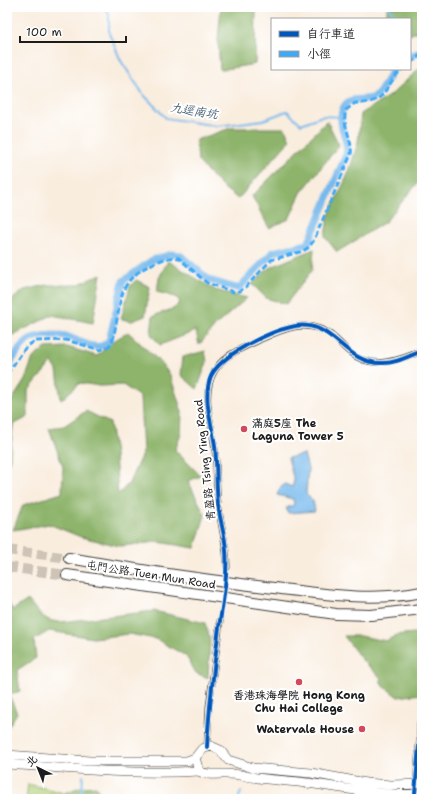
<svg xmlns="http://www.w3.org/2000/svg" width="429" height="806" font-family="'Shantell Sans','LXGW WenKai TC',sans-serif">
  <rect width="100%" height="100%" fill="#fff"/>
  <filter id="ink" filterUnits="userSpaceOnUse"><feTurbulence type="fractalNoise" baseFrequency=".025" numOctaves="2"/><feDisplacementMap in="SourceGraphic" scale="8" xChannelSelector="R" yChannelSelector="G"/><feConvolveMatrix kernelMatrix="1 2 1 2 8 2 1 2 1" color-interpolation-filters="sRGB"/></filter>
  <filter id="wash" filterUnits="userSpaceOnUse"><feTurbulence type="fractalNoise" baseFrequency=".012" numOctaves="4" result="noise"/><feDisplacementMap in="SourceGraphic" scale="16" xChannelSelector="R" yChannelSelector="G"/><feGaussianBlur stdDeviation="0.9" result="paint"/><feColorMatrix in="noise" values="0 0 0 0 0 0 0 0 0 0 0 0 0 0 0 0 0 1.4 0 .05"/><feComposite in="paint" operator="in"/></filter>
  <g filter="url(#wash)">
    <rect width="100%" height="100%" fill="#f9edde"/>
    <polygon fill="#b2d27a" stroke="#67774b" points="28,784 64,793 64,798 70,799 28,797 26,799"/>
    <g fill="#8db46a" stroke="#546843">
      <polygon points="221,7 256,7 255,64 220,70 218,41"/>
      <polygon points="387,7 422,7 419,30 410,35 410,19 387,19"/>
      <polygon points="422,66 422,178 385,222 337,252 325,237 328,217 349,172 358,142 361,114 392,94"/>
      <polygon points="327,121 339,145 301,193 289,219 269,228 252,196"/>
      <polygon points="231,128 285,128 290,140 238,199 220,185 198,161 196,140"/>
      <polygon points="314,249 312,270 286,304 266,298 252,284 269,268"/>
      <polygon points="168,261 215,290 247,298 216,325 199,345 196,331 160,345 151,334 153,316 175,308 180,302 176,297 157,292 159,278"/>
      <polygon points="101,274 93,323 52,315 7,338 7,304 24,290 47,285 77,285"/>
      <polygon points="136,280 150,287 145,316 132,321 121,319 130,286"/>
      <polygon points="128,332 161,363 170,375 182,412 181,434 175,450 201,476 188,481 205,515 195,548 158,542 120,546 81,537 49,524 13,530 23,505 62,493 63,467 49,428 64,426 86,411 110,423 115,454 118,495 129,483 143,452 140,397 123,385 100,386 80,383 61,400 57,370 52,362 28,391 28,417 13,425 10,459 7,468 7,408 25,380 33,358 46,348 67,347 97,356 112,342"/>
      <polygon points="205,351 207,362 197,389 181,375 183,357"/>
      <path d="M28,600C39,613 44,622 61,622L154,611L205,623L210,639L208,678L196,673L186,656L156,639L129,634L93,638L49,631L34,640L36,658L17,670L20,691L9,695L17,713L7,729V601L13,610Z"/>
      <polygon points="414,633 422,635 422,722 421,694 398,697 381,684 381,678 362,660 344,636 360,636 386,641 397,635"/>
      <polygon points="96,786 102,799 62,799 66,792 81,787"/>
    </g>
    <polygon fill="#77b9ec" stroke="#4a6a84" points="304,454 308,469 306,494 313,501 315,511 288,513 286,508 294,505 293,499 277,495 279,489 285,484 292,487 294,481 288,458"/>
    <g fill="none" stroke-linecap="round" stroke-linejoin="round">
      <g stroke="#77b9ec" stroke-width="2">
        <polyline points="104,7 109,14 109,33 121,61 143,94 166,118 217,126 263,120 287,111 301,124 322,116 341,117"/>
        <polyline points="388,7 399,19"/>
        <polyline points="410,51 412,56"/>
        <polyline points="81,799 83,776"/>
        <polyline points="238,799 241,792"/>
      </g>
      <g stroke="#77b9ec" stroke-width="7">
        <polyline points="410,57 422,50"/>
        <path d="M7,369C13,359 20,345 30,339C38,335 57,334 66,336C80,340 97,354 109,341L123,281L152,260L172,254L180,255L209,280L236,288H239L273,252L308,244L346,155C350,141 339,129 341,116C345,89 366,106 377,95C384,88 387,77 394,69"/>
      </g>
    </g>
  </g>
  <g filter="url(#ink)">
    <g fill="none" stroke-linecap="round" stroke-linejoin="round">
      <polyline stroke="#cdc3b7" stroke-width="5.5" stroke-dasharray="5.5 3" stroke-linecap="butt" points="220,621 227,567"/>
      <g stroke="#cdc3b7" stroke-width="10" stroke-dasharray="10 5" stroke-linecap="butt">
        <polyline points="7,550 69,558"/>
        <polyline points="7,567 67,575"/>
      </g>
      <defs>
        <g id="street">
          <path d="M227,567C227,546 221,526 218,504C216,486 217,468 215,450C212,424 200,394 215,370C225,354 243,348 259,340C279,331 298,321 320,329C332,333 339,343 348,351C371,371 397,361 422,351"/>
          <polyline points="420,734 420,723"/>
          <polyline points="207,747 209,707 220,621"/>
          <polyline points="416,786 420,734 422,734"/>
        </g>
        <g id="primary">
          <polyline points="7,755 90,761 187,761 195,758"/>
          <path d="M7,764C71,769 135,775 199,771"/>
          <path d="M422,784L391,785L366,783L311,773L253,768L228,760L220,750L211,746L202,749L195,758L199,771C207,777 227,772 240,775C262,780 284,780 307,783C346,788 383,797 422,794"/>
        </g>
        <g id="highway">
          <path d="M69,558C137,570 205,580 274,588C323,594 373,602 422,592"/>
          <polyline points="67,575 336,614 371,615 422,609"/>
        </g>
      </defs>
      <use href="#street" stroke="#3d3b39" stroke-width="7"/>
      <use href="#primary" stroke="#3d3b39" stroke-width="10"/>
      <use href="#highway" stroke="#3d3b39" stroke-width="12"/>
      <use href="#street" stroke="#fff" stroke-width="5.5"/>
      <use href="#primary" stroke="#fff" stroke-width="9"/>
      <use href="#highway" stroke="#fff" stroke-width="10"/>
      <g stroke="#3fa9f5" stroke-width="3" stroke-dasharray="6 3" stroke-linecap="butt">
        <polyline points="410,63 422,54"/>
        <path d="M7,374L26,347L35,341L66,340L101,350L109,346C113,342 114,335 115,329C122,296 119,280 152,264C160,260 170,256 179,258L207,283L234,292L240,291L246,287L271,260L303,251L309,247L314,240L351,154C353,139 341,125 346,110L355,103C388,104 382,88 402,69"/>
      </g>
      <defs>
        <g id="cycleway">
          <path d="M207,747C209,706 214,667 219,627C223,602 228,575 226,550C225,535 220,520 218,505C216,485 217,465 215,446C212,423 202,398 211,376C221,355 268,332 291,327C333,317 342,363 381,363C395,364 409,356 422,351"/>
          <polyline points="415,794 420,734 422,734"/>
        </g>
      </defs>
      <use href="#cycleway" stroke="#fff" stroke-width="6"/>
      <use href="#cycleway" stroke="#0057b8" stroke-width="4"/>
    </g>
  </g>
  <g fill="#d1495b" stroke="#fff" stroke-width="1.5">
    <circle cx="244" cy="429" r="4"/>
    <circle cx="299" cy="682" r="4"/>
    <circle cx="362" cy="729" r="4"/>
  </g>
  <g text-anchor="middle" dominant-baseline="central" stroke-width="4" stroke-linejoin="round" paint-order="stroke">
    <g font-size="11" font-weight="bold" fill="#1c1c1c" stroke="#fff" text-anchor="start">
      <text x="252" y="423">滿庭5座 The<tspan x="252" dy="13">Laguna Tower 5</tspan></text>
      <text x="299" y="695" text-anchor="middle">香港珠海學院 Hong Kong<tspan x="299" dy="13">Chu Hai College</tspan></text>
      <text x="354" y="729" text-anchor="end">Watervale House</text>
    </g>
    <g font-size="11" fill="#1c1c1c" stroke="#fff">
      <text transform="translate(205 460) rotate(-96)">青盈路 Tsing Ying Road</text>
      <text transform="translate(151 575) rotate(9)">屯門公路 Tuen Mun Road</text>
    </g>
    <g font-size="12" font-style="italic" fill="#405b6f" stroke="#fff">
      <text transform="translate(194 111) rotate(9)">九逕南坑</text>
    </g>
  </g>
  <rect width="429" height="806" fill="none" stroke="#fff" stroke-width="24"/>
  <rect x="271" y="18" width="140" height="52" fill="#ffffff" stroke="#a4a4a4"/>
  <rect x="279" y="31" width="20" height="6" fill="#0057b8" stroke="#a4a4a4"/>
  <text x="307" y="38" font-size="12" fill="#1c1c1c">自行車道</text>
  <rect x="279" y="51" width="20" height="6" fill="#3fa9f5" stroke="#a4a4a4"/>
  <text x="307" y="58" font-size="12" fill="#1c1c1c">小徑</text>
  <g transform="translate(38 768) rotate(317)" stroke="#ffffff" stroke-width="3" paint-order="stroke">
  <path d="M0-3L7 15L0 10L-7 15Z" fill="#1c1c1c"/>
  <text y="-6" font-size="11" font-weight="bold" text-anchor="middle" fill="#1c1c1c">北</text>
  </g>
  <path d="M20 36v6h106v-6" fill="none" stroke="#1c1c1c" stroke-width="2"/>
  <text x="26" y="36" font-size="12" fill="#1c1c1c" stroke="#ffffff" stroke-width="3" paint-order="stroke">100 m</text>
</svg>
